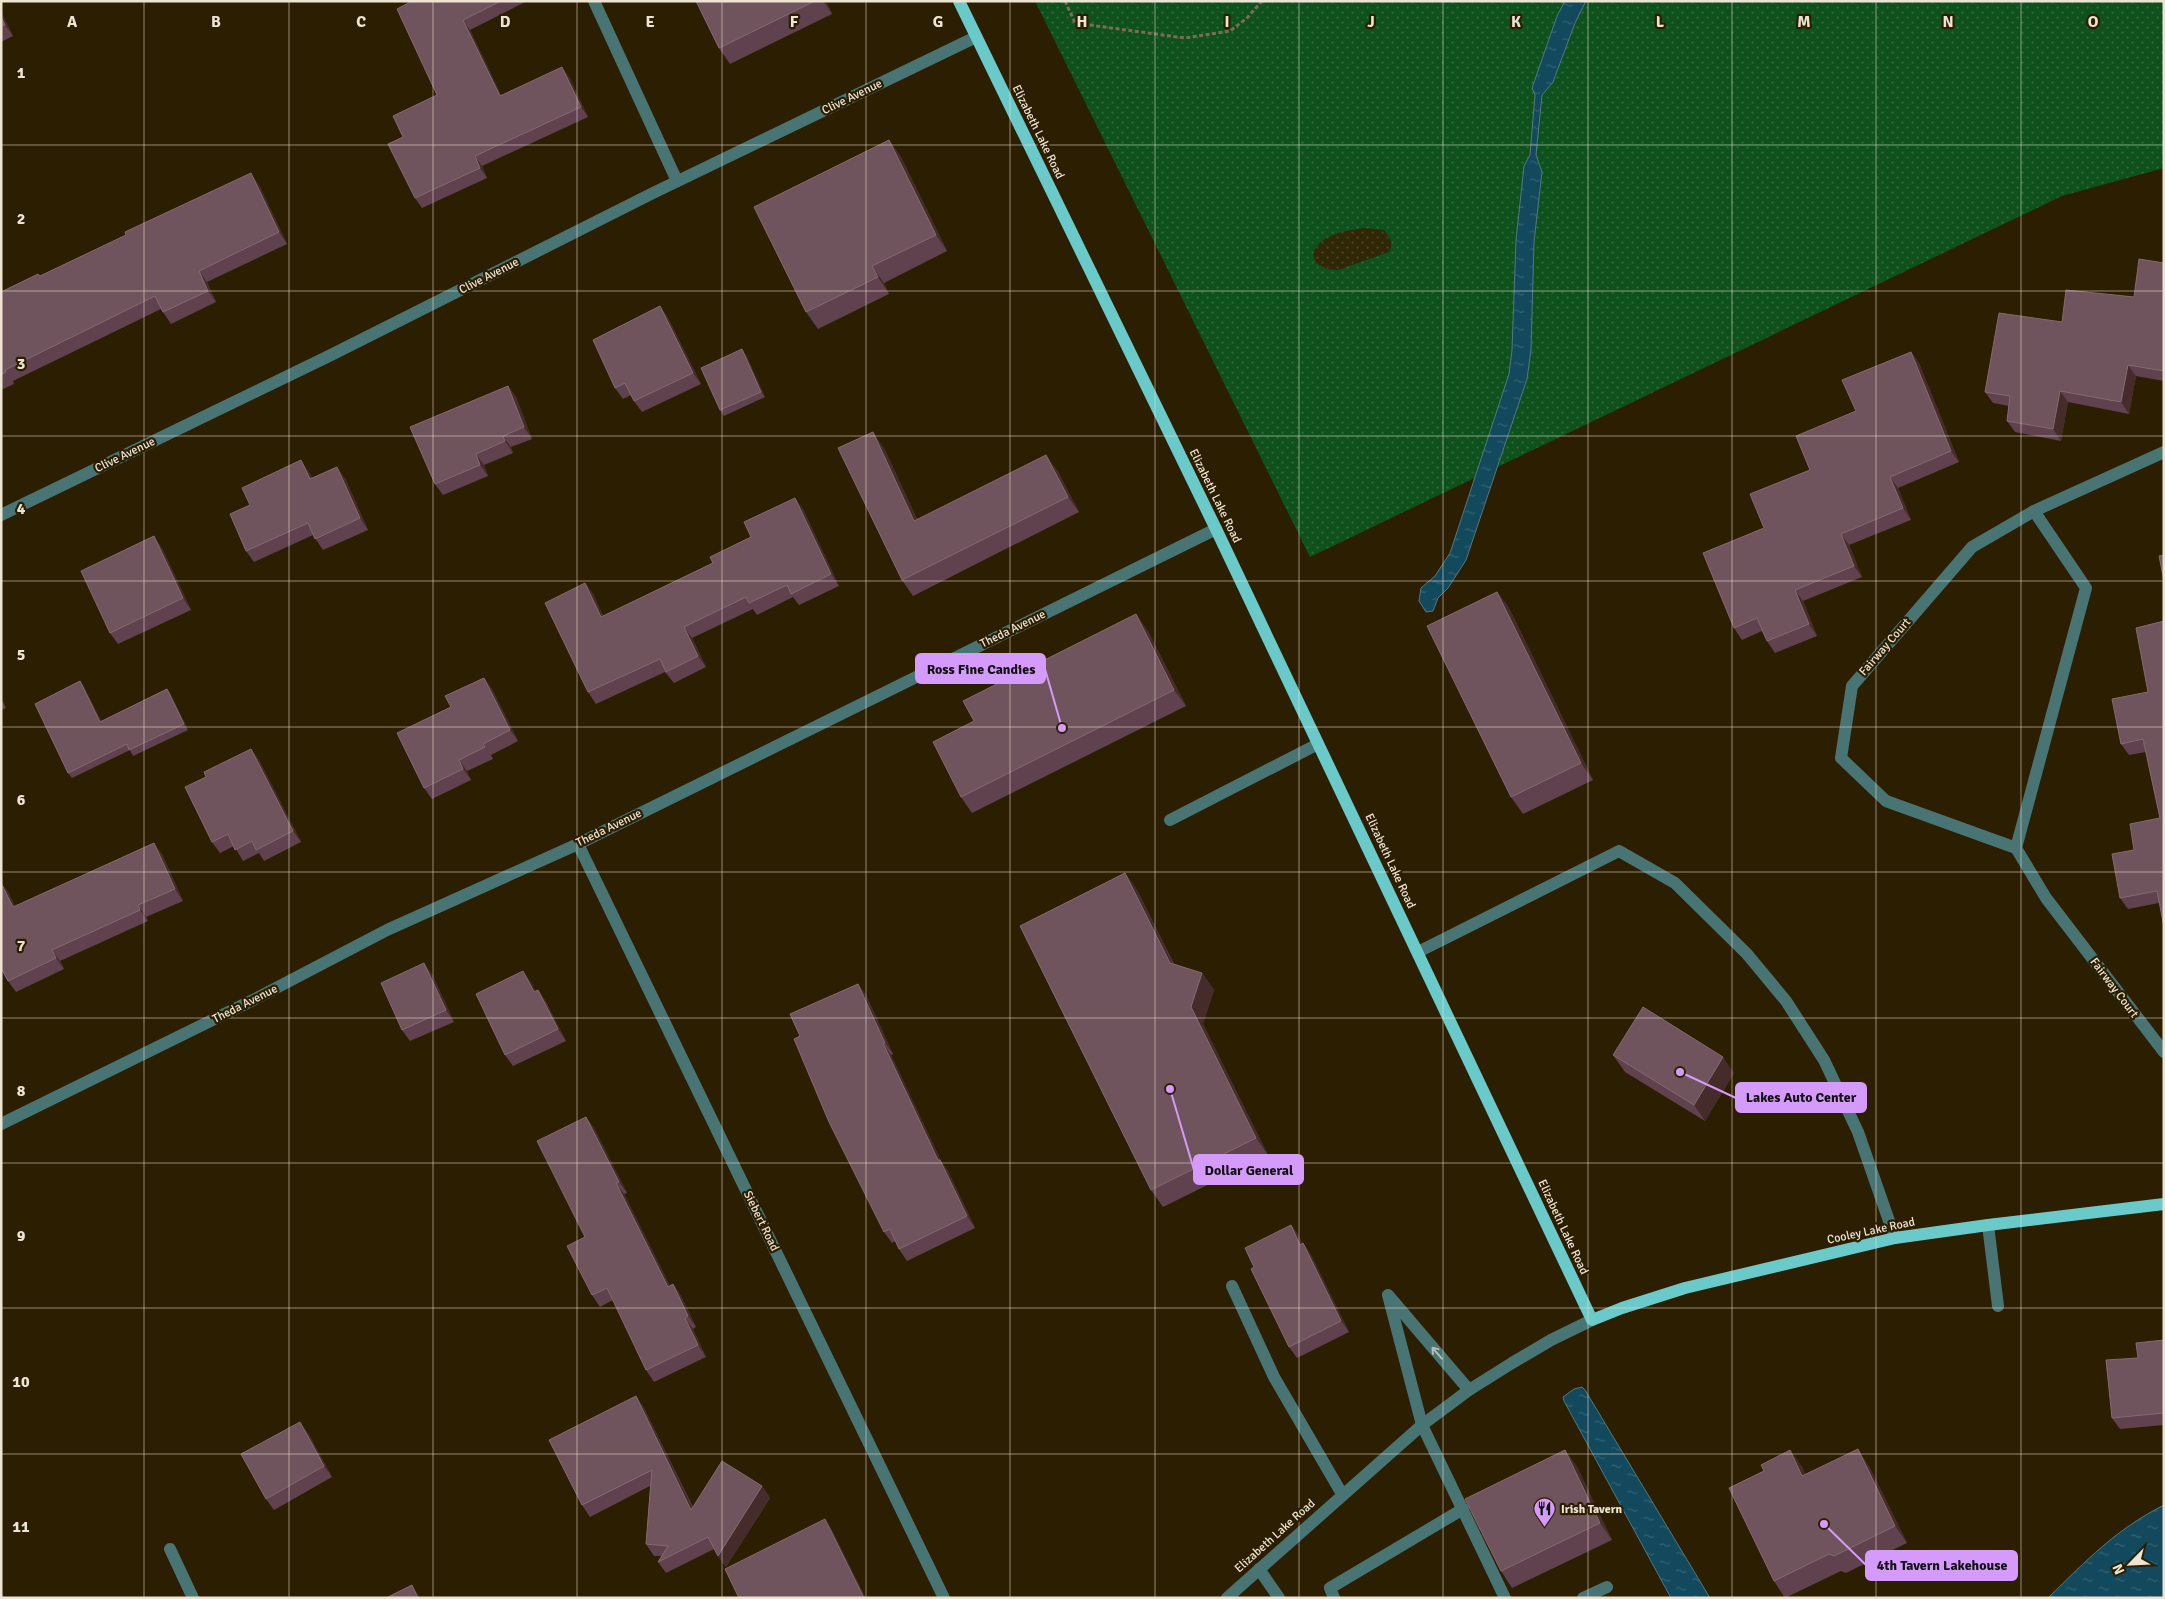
<svg xmlns="http://www.w3.org/2000/svg" width="2165" height="1599" font-family="Signika,sans-serif">
  <defs>
    <pattern id="grass-dots" width="8" height="8" patternUnits="userSpaceOnUse" patternTransform="scale(1.25)"><rect width="8" height="8" fill="#0e511c"/><path d="M2 2h.1M6 6h.1" fill="none" stroke="#316a3c" stroke-width="1.8" stroke-linecap="round"/></pattern>
    <pattern id="sand-dots" width="8" height="8" patternUnits="userSpaceOnUse" patternTransform="scale(1.25)"><rect width="8" height="8" fill="#2f2706"/><path d="M2 2h.1M6 6h.1" fill="none" stroke="#4d4629" stroke-width="1.8" stroke-linecap="round"/></pattern>
    <pattern id="water-ripples" width="26" height="14" patternUnits="userSpaceOnUse" patternTransform="scale(1.25)"><rect width="26" height="14" fill="#12495d"/><path d="M2 4q2-2 4 0t4 0M15 11q2-2 4 0t4 0" fill="none" stroke="#356373"/></pattern>
  </defs>
  <rect width="100%" height="100%" fill="#2c1e01"/>
  <polygon fill="url(#grass-dots)" points="1035,1 2164,1 2164,168 2062,196 1310,557"/>
  <path fill="url(#sand-dots)" d="M1364,228L1384,230C1390,237 1394,243 1389,252L1338,270L1327,269L1316,263L1313,254C1319,234 1347,231 1364,228Z"/>
  <g fill="url(#water-ripples)" stroke="#547881">
    <polygon points="1565,1 1586,1 1575,23 1553,82 1542,95 1536,155 1542,172 1534,242 1531,350 1527,379 1466,560 1448,588 1438,598 1433,611 1426,612 1419,601 1421,588 1435,576 1450,553 1509,374 1512,350 1516,240 1524,166 1530,155 1535,95 1532,88 1557,16"/>
    <polygon points="1582,1387 1585,1390 1710,1598 1671,1598 1564,1401 1563,1397 1574,1389"/>
    <path d="M2164,1505V1598H2048C2087,1560 2115,1530 2164,1505Z"/>
  </g>
  <g fill="none" stroke-linecap="round" stroke-linejoin="round">
    <polyline stroke="#796d55" stroke-width="3" stroke-dasharray="4 2.5" stroke-linecap="butt" points="1065,1 1075,23 1185,38 1230,31 1247,18 1262,1"/>
    <g stroke="#497474" stroke-width="12">
      <polyline points="594,1 677,181"/>
      <polyline points="2164,452 2034,511 1972,547 1852,686 1841,758 1886,801 2016,848 2046,898 2164,1052"/>
      <polyline points="1,515 331,355 653,193 976,37"/>
      <polyline points="1170,820 1318,744"/>
      <polyline points="578,844 944,1598"/>
      <polyline points="2016,848 2086,588 2034,511"/>
      <polyline points="1418,952 1619,851 1675,883 1747,954 1786,1001 1824,1060 1858,1132 1895,1238"/>
      <polyline points="1,1124 253,1000 387,930 578,844 1216,529"/>
      <polyline points="1988,1225 1998,1306"/>
      <polyline points="1232,1286 1274,1377 1342,1494"/>
      <polyline points="1469,1390 1388,1295 1422,1425 1505,1598"/>
      <polyline points="170,1549 193,1598"/>
      <polyline points="1259,1569 1279,1598"/>
      <polyline points="1227,1598 1422,1425 1469,1390 1512,1363 1551,1340 1592,1320"/>
      <polyline points="1334,1598 1330,1588 1463,1509"/>
      <polyline points="1583,1598 1607,1587"/>
    </g>
    <polyline stroke="#6acaca" stroke-width="12" points="959,1 1216,529 1592,1320 1622,1308 1685,1288 1895,1238 1988,1225 2164,1204"/>
  </g>
  <g fill="#60424f">
    <polygon points="412,1 527,1 470,30 501,95 569,77 588,117 482,166 487,178 422,208 415,198 403,137 437,95"/>
    <polygon points="696,1 826,1 832,14 730,64 719,48"/>
    <polygon points="1,12 13,36 1,42"/>
    <polygon points="889,140 901,157 947,251 884,283 889,294 818,329 806,312"/>
    <polygon points="259,185 287,244 207,282 216,302 171,324 161,309 13,381 14,384 1,390 1,292"/>
    <polygon points="2164,263 2164,381 2136,376 2129,414 2068,402 2061,441 2015,432 2007,421 2009,406 1993,403 1985,392 2062,322 2134,297"/>
    <polygon points="660,306 668,318 701,384 642,412 634,401 631,395 623,399 615,388"/>
    <polygon points="1911,352 1919,363 1959,462 1898,488 1911,520 1849,545 1862,577 1803,601 1817,636 1775,653 1767,641 1762,631 1742,640 1734,628 1764,528 1856,411"/>
    <polygon points="746,355 765,397 724,416 720,410"/>
    <polygon points="508,386 516,397 532,439 511,447 513,453 484,465 488,476 443,495 435,484"/>
    <polygon points="884,448 917,519 1057,470 1079,512 913,596 902,580"/>
    <polygon points="309,472 312,478 345,478 368,530 323,550 313,535 254,562 246,551 250,505"/>
    <polygon points="803,509 839,586 799,605 793,597 757,615 753,609 692,638 706,667 674,683 665,672 596,704 588,692 585,583 593,594 603,616 713,563 751,537"/>
    <polygon points="162,548 191,610 118,644 110,633"/>
    <polygon points="1497,592 1509,608 1593,780 1523,814 1511,797"/>
    <polygon points="2164,621 2159,903 2128,909 2120,898 2134,850 2160,818 2146,752 2129,755 2121,744 2148,692"/>
    <polygon points="1148,631 1186,706 972,813 961,797 974,721"/>
    <polygon points="484,678 492,689 518,741 491,755 493,759 467,771 471,780 432,799 424,788"/>
    <polygon points="80,681 84,687 101,721 167,689 171,695 188,730 133,756 130,750 72,778 68,773"/>
    <polygon points="1,698 6,708 1,710"/>
    <polygon points="251,749 259,760 301,842 264,861 259,853 243,861 234,846 220,853 212,842 206,777"/>
    <polygon points="162,854 183,901 146,917 148,921 60,961 64,969 16,992 8,981 1,969 1,883 8,892 15,906"/>
    <polygon points="1125,873 1137,890 1174,964 1202,973 1214,990 1203,1024 1268,1155 1163,1207 1151,1190"/>
    <polygon points="432,974 454,1022 410,1041 402,1030"/>
    <polygon points="531,982 535,991 538,990 546,1002 566,1041 513,1066 505,1055"/>
    <polygon points="858,984 866,995 893,1054 891,1055 942,1163 948,1171 975,1228 907,1261 899,1249 895,1241 892,1243 884,1232 800,1036"/>
    <polygon points="1613,1055 1734,1073 1705,1121 1625,1072"/>
    <polygon points="586,1117 594,1128 627,1193 624,1194 670,1286 673,1284 681,1296 696,1327 693,1329 706,1357 654,1382 646,1370 613,1300 600,1307 592,1295 585,1237"/>
    <polygon points="1291,1225 1299,1236 1302,1244 1303,1243 1311,1255 1349,1332 1297,1358 1289,1347 1254,1267"/>
    <polygon points="2164,1340 2164,1425 2120,1429 2112,1418 2138,1358"/>
    <polygon points="636,1396 644,1408 693,1507 762,1486 770,1498 726,1567 718,1556 714,1549 666,1573 658,1562 662,1556 654,1556 646,1544 650,1486 590,1517 582,1505"/>
    <polygon points="308,1433 332,1477 274,1510 266,1499"/>
    <polygon points="1565,1450 1577,1467 1612,1540 1512,1588 1501,1571"/>
    <polygon points="1790,1450 1802,1467 1805,1474 1869,1466 1907,1543 1846,1573 1841,1571 1785,1598 1774,1581 1764,1471"/>
  </g>
  <g fill="#452c2a">
    <polygon points="823,1 826,1 832,14"/>
    <polygon points="1,12 13,36 5,25 1,17"/>
    <polygon points="463,20 470,30 506,106 500,96"/>
    <polygon points="562,67 569,77 588,117 581,107"/>
    <polygon points="889,140 901,157 947,251 936,235"/>
    <polygon points="475,156 482,166 487,178 480,168"/>
    <polygon points="251,173 259,185 287,244 279,232"/>
    <polygon points="872,266 884,283 889,294 878,277"/>
    <polygon points="199,271 207,282 216,302 208,291"/>
    <polygon points="660,306 668,318 701,384 693,373"/>
    <polygon points="742,349 746,355 765,397 761,392"/>
    <polygon points="1911,352 1919,363 1959,462 1951,451"/>
    <polygon points="2128,365 2136,376 2129,414 2121,402"/>
    <polygon points="508,386 516,397 532,439 524,427"/>
    <polygon points="2060,391 2068,402 2061,441 2053,429"/>
    <polygon points="873,432 884,448 925,536 914,521"/>
    <polygon points="503,436 511,447 513,453 505,441"/>
    <polygon points="476,454 484,465 488,476 480,465"/>
    <polygon points="1046,455 1057,470 1079,512 1068,497"/>
    <polygon points="301,460 309,472 318,490 310,479"/>
    <polygon points="337,467 345,478 368,530 360,518"/>
    <polygon points="1890,477 1898,488 1911,520 1903,508"/>
    <polygon points="795,498 803,509 839,586 831,574"/>
    <polygon points="1841,534 1849,545 1862,577 1854,566"/>
    <polygon points="154,536 162,548 191,610 183,598"/>
    <polygon points="585,583 593,594 609,628 601,617"/>
    <polygon points="1795,590 1803,601 1817,636 1809,624"/>
    <polygon points="1497,592 1509,608 1593,780 1581,763"/>
    <polygon points="1136,614 1148,631 1186,706 1174,690"/>
    <polygon points="684,627 692,638 706,667 698,656"/>
    <polygon points="484,678 492,689 518,741 510,730"/>
    <polygon points="80,681 84,687 104,727 100,722"/>
    <polygon points="167,689 171,695 188,730 184,724"/>
    <polygon points="251,749 259,760 301,842 293,831"/>
    <polygon points="459,760 467,771 471,780 463,769"/>
    <polygon points="154,843 162,854 183,901 175,889"/>
    <polygon points="1125,873 1137,890 1181,980 1170,963"/>
    <polygon points="1,883 8,892 21,918 13,907"/>
    <polygon points="138,905 146,917 148,921 140,910"/>
    <polygon points="52,950 60,961 64,969 56,958"/>
    <polygon points="424,963 432,974 454,1022 446,1010"/>
    <polygon points="523,971 531,982 542,1003 534,992"/>
    <polygon points="1202,973 1214,990 1203,1024 1268,1155 1256,1138 1191,1007"/>
    <polygon points="858,984 866,995 893,1054 885,1043"/>
    <polygon points="538,990 546,1002 566,1041 558,1029"/>
    <polygon points="883,1043 891,1055 942,1163 948,1171 975,1228 967,1216 938,1160"/>
    <polygon points="1723,1057 1734,1073 1705,1121 1694,1105"/>
    <polygon points="586,1117 594,1128 627,1193 619,1182"/>
    <polygon points="616,1183 624,1194 676,1298 668,1287"/>
    <polygon points="1291,1225 1299,1236 1308,1256 1300,1245"/>
    <polygon points="1303,1243 1311,1255 1349,1332 1341,1321"/>
    <polygon points="673,1284 681,1296 696,1327 688,1316"/>
    <polygon points="685,1318 693,1329 706,1357 698,1345"/>
    <polygon points="636,1396 644,1408 699,1521 691,1510"/>
    <polygon points="300,1422 308,1433 332,1477 324,1466"/>
    <polygon points="1858,1449 1869,1466 1907,1543 1895,1526"/>
    <polygon points="1565,1450 1577,1467 1612,1540 1600,1523"/>
    <polygon points="1790,1450 1802,1467 1814,1492 1802,1476"/>
    <polygon points="762,1486 770,1498 726,1567 718,1556"/>
    <polygon points="825,1519 832,1530 866,1598 864,1598"/>
    <polygon points="412,1585 420,1597 420,1598 418,1598"/>
    <polygon points="1,1592 5,1598 3,1598"/>
  </g>
  <g fill="#6f545d" stroke="#836a70">
    <polygon points="412,1 501,1 463,20 500,96 562,67 581,107 475,156 480,168 415,198 388,144 403,137 393,116 437,95 397,9"/>
    <polygon points="696,1 815,1 719,48"/>
    <polygon points="1,17 5,25 1,26"/>
    <polygon points="889,140 936,235 872,266 878,277 806,312 754,207"/>
    <polygon points="251,173 279,232 199,271 208,291 163,312 155,296 5,370 6,372 1,375 1,292 38,274 40,276 126,235 125,232"/>
    <polygon points="2139,259 2164,263 2164,371 2128,365 2121,402 2060,391 2053,429 2007,421 2010,396 1985,392 1999,313 2062,322 2066,290 2134,297"/>
    <polygon points="660,306 693,373 634,401 625,383 615,388 593,340"/>
    <polygon points="742,349 761,392 720,410 701,368"/>
    <polygon points="1911,352 1951,451 1890,477 1903,508 1841,534 1854,566 1795,590 1809,624 1767,641 1757,618 1734,628 1703,553 1764,528 1750,494 1810,470 1796,436 1856,411 1842,380"/>
    <polygon points="508,386 524,427 503,436 505,441 476,454 480,465 435,484 410,427"/>
    <polygon points="873,432 914,521 1046,455 1068,497 902,580 838,448"/>
    <polygon points="301,460 310,479 337,467 360,518 315,539 308,523 246,551 230,514 250,505 242,488"/>
    <polygon points="795,498 831,574 791,594 787,585 749,603 746,597 684,627 698,656 666,672 660,659 588,692 545,603 585,583 601,617 713,563 710,557 751,537 744,522"/>
    <polygon points="154,536 183,598 110,633 81,571"/>
    <polygon points="2164,555 2164,581 2159,556"/>
    <polygon points="1497,592 1581,763 1511,797 1427,626"/>
    <polygon points="1136,614 1174,690 961,797 933,742 974,721 963,701"/>
    <polygon points="2164,621 2164,927 2157,891 2120,898 2112,854 2134,850 2130,824 2160,818 2143,739 2121,744 2112,699 2148,692 2136,628"/>
    <polygon points="484,678 510,730 483,744 485,747 459,760 463,769 424,788 397,733 451,707 445,696"/>
    <polygon points="80,681 100,722 167,689 184,724 129,750 127,744 68,773 35,704"/>
    <polygon points="251,749 293,831 256,850 252,841 235,850 228,834 212,842 185,787 206,777 204,772"/>
    <polygon points="154,843 175,889 138,905 140,910 52,950 56,958 8,981 1,968 1,883 13,907"/>
    <polygon points="1125,873 1170,963 1202,973 1191,1007 1256,1138 1151,1190 1020,926"/>
    <polygon points="424,963 446,1010 402,1030 381,983"/>
    <polygon points="523,971 534,992 538,990 558,1029 505,1055 476,994"/>
    <polygon points="858,984 885,1043 883,1043 938,1160 940,1160 967,1216 899,1249 890,1229 884,1232 829,1122 794,1039 800,1036 790,1014"/>
    <polygon points="1643,1007 1723,1057 1694,1105 1613,1055"/>
    <polygon points="586,1117 619,1182 616,1183 668,1287 673,1284 688,1316 685,1318 698,1345 646,1370 607,1288 592,1295 567,1246 585,1237 537,1141"/>
    <polygon points="1291,1225 1300,1245 1303,1243 1341,1321 1289,1347 1251,1269 1254,1267 1245,1248"/>
    <polygon points="2164,1340 2164,1413 2112,1418 2106,1360 2138,1358 2136,1343"/>
    <polygon points="636,1396 691,1510 722,1461 762,1486 718,1556 708,1537 658,1562 668,1546 646,1544 652,1470 582,1505 549,1440"/>
    <polygon points="300,1422 324,1466 266,1499 241,1454"/>
    <polygon points="1858,1449 1895,1526 1834,1556 1829,1554 1774,1581 1729,1488 1764,1471 1761,1465 1790,1450 1802,1476"/>
    <polygon points="1565,1450 1600,1523 1501,1571 1465,1499"/>
    <polygon points="825,1519 864,1598 739,1598 725,1569"/>
    <polygon points="412,1585 418,1598 386,1598"/>
  </g>
  <defs><path id="oneway-shaft" d="M-6 0H5M1.5-3L5.5 0L1.5 3" fill="none" stroke-width="1.6" stroke-linecap="round" stroke-linejoin="round" transform="scale(1.25)"/></defs>
  <use stroke="#b4bdb2" href="#oneway-shaft" transform="translate(1437 1353) rotate(-131)"/>
  <path fill="none" stroke="#eee4d4" stroke-width="1" stroke-opacity="0.55" d="M144,1V1598M289,1V1598M433,1V1598M577,1V1598M722,1V1598M866,1V1598M1010,1V1598M1155,1V1598M1299,1V1598M1443,1V1598M1588,1V1598M1732,1V1598M1876,1V1598M2021,1V1598M1,145H2164M1,291H2164M1,436H2164M1,581H2164M1,727H2164M1,872H2164M1,1018H2164M1,1163H2164M1,1308H2164M1,1454H2164"/>
  <defs>
    <symbol id="restaurant-pin" viewBox="-11 -11 22 30"><path d="M0 17L-7.5 6A9.5 9.5 0 1 1 7.5 6Z" fill="#d59bfa" stroke="#2c1e01"/><path d="M-5-6h1v4h1v-4h1v4h1v-4h1v5L-1.5 .5V6h-2V.5L-5-1ZM5-6V6H3V1.5H1.5Q1.5-4 5-6Z" fill="#111"/></symbol>
  </defs>
  <g fill-rule="evenodd">
    <use href="#restaurant-pin" x="1532" y="1496" width="25" height="34"/>
  </g>
  <g text-anchor="middle" dominant-baseline="central" stroke-width="4.5" stroke-linejoin="round" paint-order="stroke">
    <g font-size="12" fill="#eee4d4" stroke="#2c1e01">
      <text transform="translate(852 97) rotate(-26)">Clive Avenue</text>
      <text transform="translate(1038 132) rotate(64)">Elizabeth Lake Road</text>
      <text transform="translate(489 276) rotate(-27)">Clive Avenue</text>
      <text transform="translate(125 455) rotate(-26)">Clive Avenue</text>
      <text transform="translate(1215 496) rotate(64)">Elizabeth Lake Road</text>
      <text transform="translate(1013 629) rotate(-26)">Theda Avenue</text>
      <text transform="translate(1885 647) rotate(-49)">Fairway Court</text>
      <text transform="translate(609 828) rotate(-26)">Theda Avenue</text>
      <text transform="translate(1390 861) rotate(65)">Elizabeth Lake Road</text>
      <text transform="translate(2114 988) rotate(53)">Fairway Court</text>
      <text transform="translate(245 1004) rotate(-27)">Theda Avenue</text>
      <text transform="translate(761 1221) rotate(64)">Siebert Road</text>
      <text transform="translate(1563 1227) rotate(65)">Elizabeth Lake Road</text>
      <text transform="translate(1871 1231) rotate(-12)">Cooley Lake Road</text>
      <text transform="translate(1275 1536) rotate(-42)">Elizabeth Lake Road</text>
    </g>
    <g font-size="12" font-weight="bold" fill="#eee4d4" stroke="#2c1e01" text-anchor="start">
      <text x="1561" y="1509">Irish Tavern</text>
    </g>
  </g>
  <g font-size="16" text-anchor="middle" font-weight="bold" fill="#eee4d4" stroke="#2c1e01" stroke-width="4.5" stroke-linejoin="round" paint-order="stroke">
    <text x="72" y="27">A</text>
    <text x="216" y="27">B</text>
    <text x="361" y="27">C</text>
    <text x="505" y="27">D</text>
    <text x="650" y="27">E</text>
    <text x="794" y="27">F</text>
    <text x="938" y="27">G</text>
    <text x="1082" y="27">H</text>
    <text x="1227" y="27">I</text>
    <text x="1371" y="27">J</text>
    <text x="1516" y="27">K</text>
    <text x="1660" y="27">L</text>
    <text x="1804" y="27">M</text>
    <text x="1948" y="27">N</text>
    <text x="2093" y="27">O</text>
    <text x="21" y="78">1</text>
    <text x="21" y="224">2</text>
    <text x="21" y="369">3</text>
    <text x="21" y="514">4</text>
    <text x="21" y="660">5</text>
    <text x="21" y="805">6</text>
    <text x="21" y="951">7</text>
    <text x="21" y="1096">8</text>
    <text x="21" y="1241">9</text>
    <text x="21" y="1387">10</text>
    <text x="21" y="1532">11</text>
  </g>
  <path fill="none" stroke="#d59bfa" stroke-width="2" d="M1062 728L1045 669M1680 1072L1736 1098M1170 1089L1194 1170M1824 1524L1866 1565"/>
  <g fill="#d59bfa" stroke="#2c1e01" stroke-width="2">
    <circle cx="1062" cy="728" r="5"/>
    <circle cx="1680" cy="1072" r="5"/>
    <circle cx="1170" cy="1089" r="5"/>
    <circle cx="1824" cy="1524" r="5"/>
  </g>
  <g fill="#d59bfa" stroke="#d59bfa" stroke-width="2">
    <rect x="916" y="654" width="129" height="29" rx="5"/>
    <rect x="1736" y="1083" width="130" height="29" rx="5"/>
    <rect x="1194" y="1155" width="109" height="29" rx="5"/>
    <rect x="1866" y="1551" width="151" height="29" rx="5"/>
  </g>
  <g font-size="14" text-anchor="middle" font-weight="bold" fill="#111">
    <text x="981" y="674">Ross Fine Candies</text>
    <text x="1801" y="1102">Lakes Auto Center</text>
    <text x="1249" y="1175">Dollar General</text>
    <text x="1942" y="1570">4th Tavern Lakehouse</text>
  </g>
  <rect width="2165" height="1599" fill="none" stroke="#eee4d4" stroke-width="5"/>
  <g transform="translate(2130 1564) rotate(246)" stroke="#2c1e01" stroke-width="4" paint-order="stroke">
  <path d="M0-4L9 19L0 12L-9 19Z" fill="#eee4d4"/>
  <text y="-8" font-size="14" font-weight="bold" text-anchor="middle" fill="#eee4d4">N</text>
  </g>
</svg>
